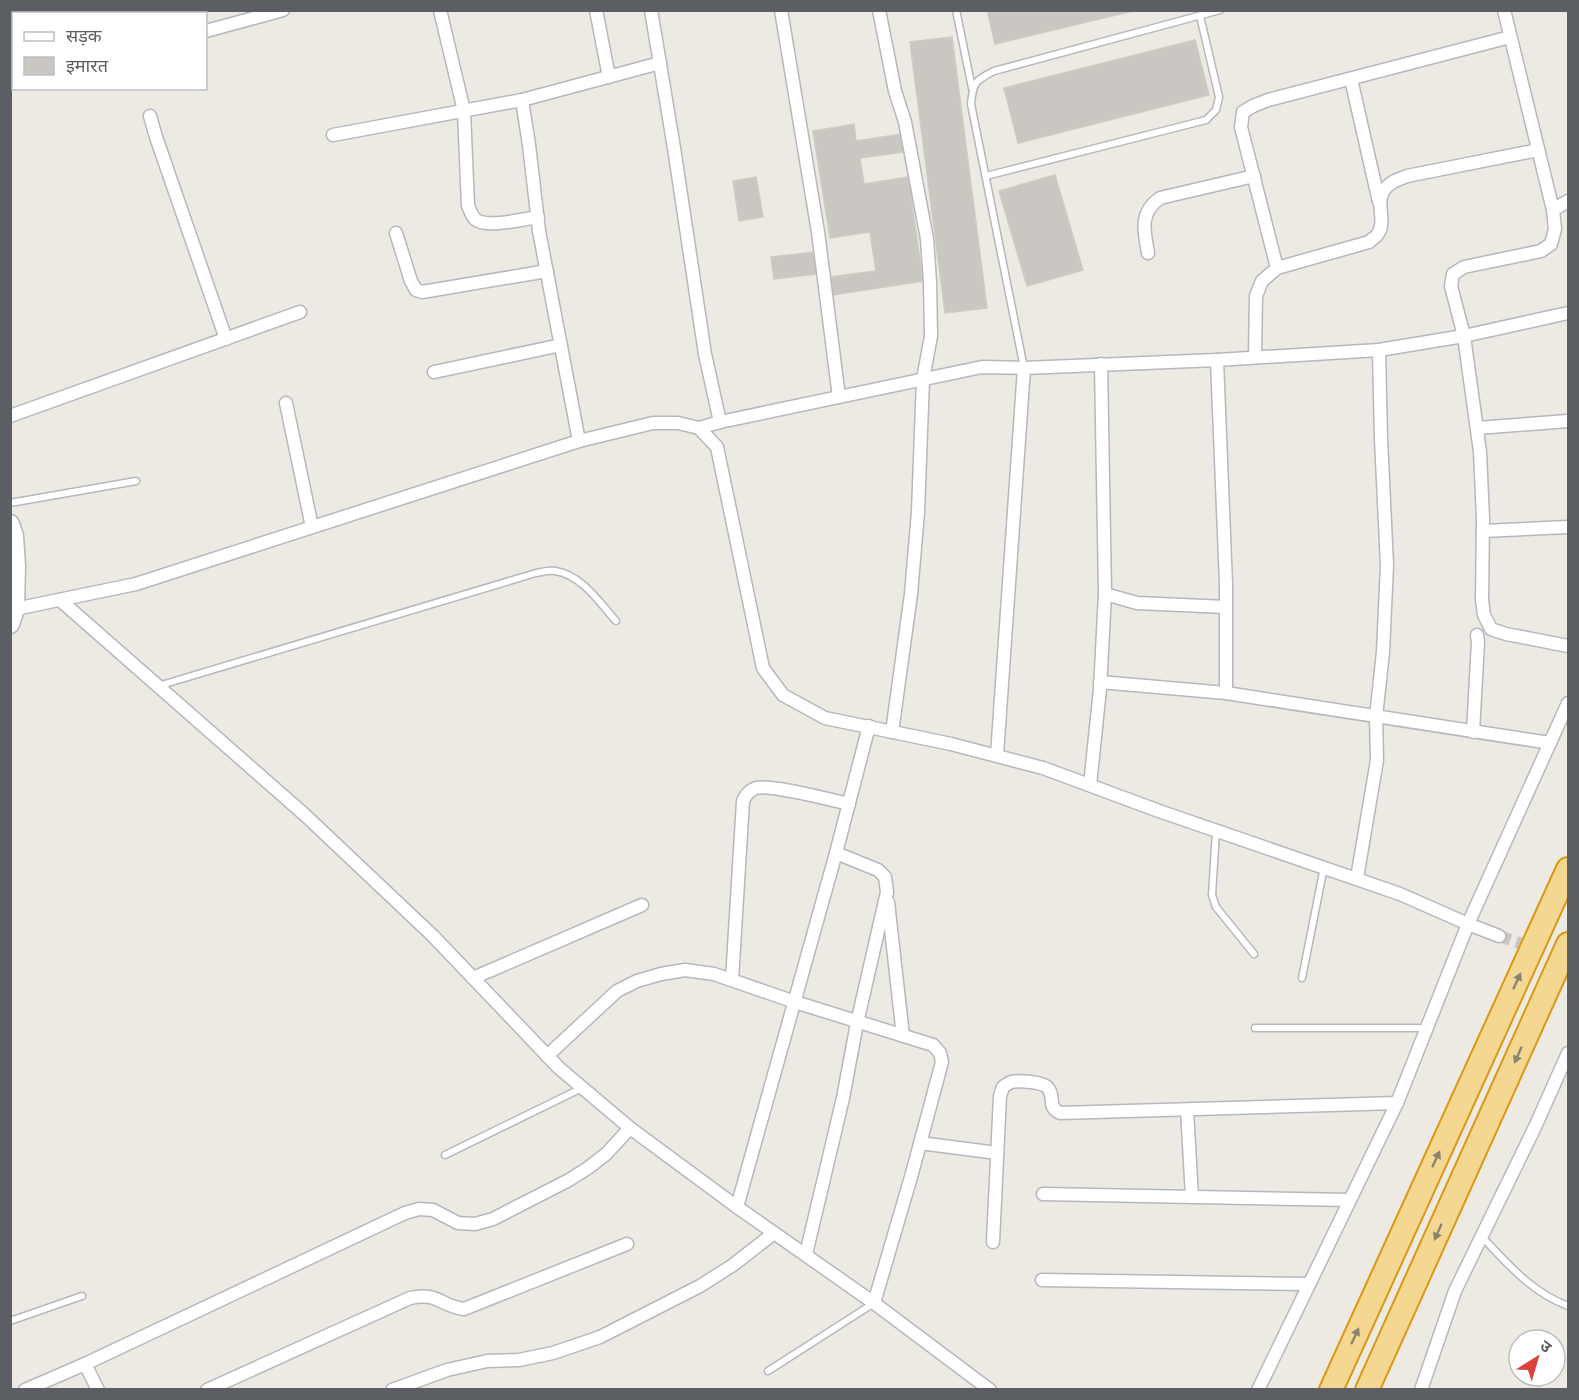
<svg xmlns="http://www.w3.org/2000/svg" width="1579" height="1400" font-family="Barlow,'Noto Sans Devanagari',sans-serif">
  <rect width="100%" height="100%" fill="#eceae2"/>
  <g fill="#cac6c2" stroke="#d0cbc1" stroke-width="1.5">
    <polygon points="987,10 1137,10 995,44"/>
    <polygon points="952,37 987,308 945,313 910,42"/>
    <polygon points="1195,40 1209,95 1018,143 1004,88"/>
    <polygon points="854,124 856,141 901,134 903,152 860,158 864,184 908,177 923,281 833,295 830,277 876,271 870,232 830,238 813,131"/>
    <polygon points="1055,175 1083,270 1027,286 999,191"/>
    <polygon points="756,177 763,217 739,221 733,181"/>
    <polygon points="815,252 817,274 774,279 771,257"/>
  </g>
  <g fill="none" stroke-linecap="round" stroke-linejoin="round">
    <polyline stroke="#c8c7c2" stroke-width="12" stroke-dasharray="12 6" stroke-linecap="butt" points="1499,936 1566,959"/>
    <defs>
      <g id="lane">
        <polyline points="956,10 972,88"/>
        <polyline points="986,176 1206,120 1216,110 1219,97 1200,16"/>
        <path d="M1024,368L971,104C973,82 975,81 994,71L1220,10"/>
        <polyline points="10,503 136,481"/>
        <path d="M158,686L536,573C542,572 549,570 555,571C582,575 599,602 616,621"/>
        <polyline points="1216,831 1212,895 1216,907 1254,954"/>
        <polyline points="1302,978 1324,867"/>
        <polyline points="1255,1028 1426,1028"/>
        <polyline points="445,1155 582,1088"/>
        <path d="M1482,1237C1510,1266 1530,1291 1568,1306"/>
        <polyline points="10,1321 82,1296"/>
        <polyline points="768,1371 874,1303"/>
      </g>
      <g id="street">
        <path d="M440,10L464,111L468,206C470,210 472,216 475,219C486,229 523,219 538,217"/>
        <polyline points="596,10 609,77"/>
        <polyline points="651,10 674,148 705,354 720,422"/>
        <polyline points="781,10 818,232 839,397"/>
        <polyline points="879,10 895,91 905,122 927,239 930,282 931,336 923,379 918,512 911,594 892,732"/>
        <polyline points="1504,10 1553,210 1555,229 1551,244 1541,251 1464,267 1453,274 1451,286 1464,336 1480,452 1483,518 1482,600 1484,615 1491,629 1506,634 1568,646"/>
        <polyline points="206,31 283,10"/>
        <polyline points="10,79 14,78"/>
        <polyline points="1351,79 1379,202"/>
        <polyline points="522,100 529,145 539,231 579,441"/>
        <polyline points="150,116 156,137 226,339"/>
        <polyline points="333,135 522,100 660,63"/>
        <polyline points="1553,210 1568,201"/>
        <polyline points="396,233 411,281 416,290 422,292 547,271"/>
        <path d="M1148,253C1144,230 1139,213 1160,198L1254,176"/>
        <polyline points="1277,268 1241,127 1243,112 1253,106 1268,100 1510,37"/>
        <path d="M1255,357L1256,296L1262,281L1277,268L1369,242C1372,239 1375,238 1377,235C1390,219 1368,197 1393,182C1398,179 1403,178 1407,176L1538,150"/>
        <polyline points="1217,360 1226,584 1226,693"/>
        <polyline points="434,372 561,345"/>
        <polyline points="286,403 312,527"/>
        <polyline points="10,416 300,312"/>
        <polyline points="699,428 720,422 982,367 1024,368 1217,360 1379,350 1464,336 1568,313"/>
        <polyline points="1477,428 1568,421"/>
        <polyline points="1483,531 1568,527"/>
        <polyline points="1105,594 1137,603 1226,607"/>
        <polyline points="60,600 305,815 433,936 559,1068 630,1128 737,1207 874,1303 990,1390"/>
        <polyline points="15,609 136,584 579,441 653,423 678,423 699,428 717,447 763,668 783,695 825,718 951,744 1043,768 1159,811 1400,894 1468,924 1499,936"/>
        <polyline points="1100,682 1226,693 1550,743"/>
        <polyline points="1473,732 1478,642 1477,635"/>
        <polyline points="997,755 1024,368"/>
        <polyline points="1090,785 1100,689 1105,594 1101,364"/>
        <polyline points="1357,878 1377,760 1376,717 1383,652 1387,565 1381,439 1379,350"/>
        <polyline points="888,902 903,1036"/>
        <polyline points="473,978 642,905"/>
        <path d="M732,980L743,801C746,795 748,791 756,788C771,784 831,800 849,804"/>
        <polyline points="547,1056 617,991 637,981 661,974 685,970 714,974 795,1002 933,1045 940,1053 942,1062 911,1177 874,1303"/>
        <polyline points="1187,1110 1192,1197"/>
        <polyline points="920,1143 997,1153"/>
        <polyline points="1043,1194 1350,1200"/>
        <polyline points="737,1207 836,853 869,726"/>
        <path d="M993,1242L1000,1096L1003,1087C1004,1086 1009,1083 1011,1082C1019,1080 1044,1082 1048,1088C1056,1098 1046,1106 1060,1113L1397,1103"/>
        <polyline points="806,1254 843,1098 857,1023 887,892 885,877 878,870 836,853"/>
        <polyline points="1042,1280 1309,1284"/>
        <polyline points="85,1364 98,1390"/>
        <polyline points="25,1390 85,1364 405,1213 419,1209 433,1210 458,1223 475,1224 493,1219 569,1180 588,1168 606,1154 630,1128"/>
        <path d="M207,1390L410,1298C439,1292 440,1306 464,1309L627,1244"/>
        <polyline points="392,1390 447,1370 487,1361 519,1360 553,1353 600,1337 700,1286 733,1265 774,1233"/>
        <polyline points="1258,1390 1397,1103 1468,924 1568,703"/>
        <polyline points="1421,1390 1455,1291 1535,1127 1568,1053"/>
      </g>
      <polyline id="secondary" points="10,524 14,536 16,566 15,609 10,624"/>
      <g id="highway">
        <polyline points="1331,1390 1568,869"/>
        <polyline points="1367,1390 1568,944"/>
      </g>
    </defs>
    <use href="#lane" stroke="#b5b8bc" stroke-width="9"/>
    <use href="#street" stroke="#b5b8bc" stroke-width="15"/>
    <use href="#secondary" stroke="#b4b7bc" stroke-width="21"/>
    <use href="#highway" stroke="#dc9812" stroke-width="26"/>
    <use href="#lane" stroke="#fff" stroke-width="6"/>
    <use href="#street" stroke="#fff" stroke-width="12"/>
    <use href="#secondary" stroke="#fff" stroke-width="18"/>
    <use href="#highway" stroke="#f4d892" stroke-width="22"/>
  </g>
  <defs><path id="oneway-solid" d="M-6-.8H1V-3.2L6.5 0L1 3.2V.8H-6Z" transform="scale(1.5)"/></defs>
  <g fill="#898370">
    <use href="#oneway-solid" transform="translate(1517 981) rotate(-65)"/>
    <use href="#oneway-solid" transform="translate(1518 1055) rotate(114)"/>
    <use href="#oneway-solid" transform="translate(1436 1159) rotate(-65)"/>
    <use href="#oneway-solid" transform="translate(1438 1232) rotate(114)"/>
    <use href="#oneway-solid" transform="translate(1355 1336) rotate(-65)"/>
  </g>
  <rect width="1579" height="1400" fill="none" stroke="#5b5e62" stroke-width="24"/>
  <rect x="12" y="12" width="195" height="78" fill="#ffffff" stroke="#bdbfc0" stroke-width="1.5"/>
  <rect x="24" y="32" width="30" height="9" fill="#ffffff" stroke="#bdbfc0" stroke-width="1.5"/>
  <text x="66" y="42" font-size="18" fill="#5b5e62">सड़क</text>
  <rect x="24" y="57" width="30" height="18" fill="#cac6c2" stroke="#bdbfc0" stroke-width="1.5"/>
  <text x="66" y="72" font-size="18" fill="#5b5e62">इमारत</text>
  <g transform="translate(1537 1358) rotate(37)"><circle r="28" fill="#ffffff" stroke="#bdbfc0" stroke-width="1.5"/>
  <path d="M0-4.5L10 22L0 15L-10 22Z" fill="#da423a"/>
  <text y="-9" font-size="16" font-weight="bold" text-anchor="middle" fill="#5b5e62">उ</text>
  </g>
</svg>
